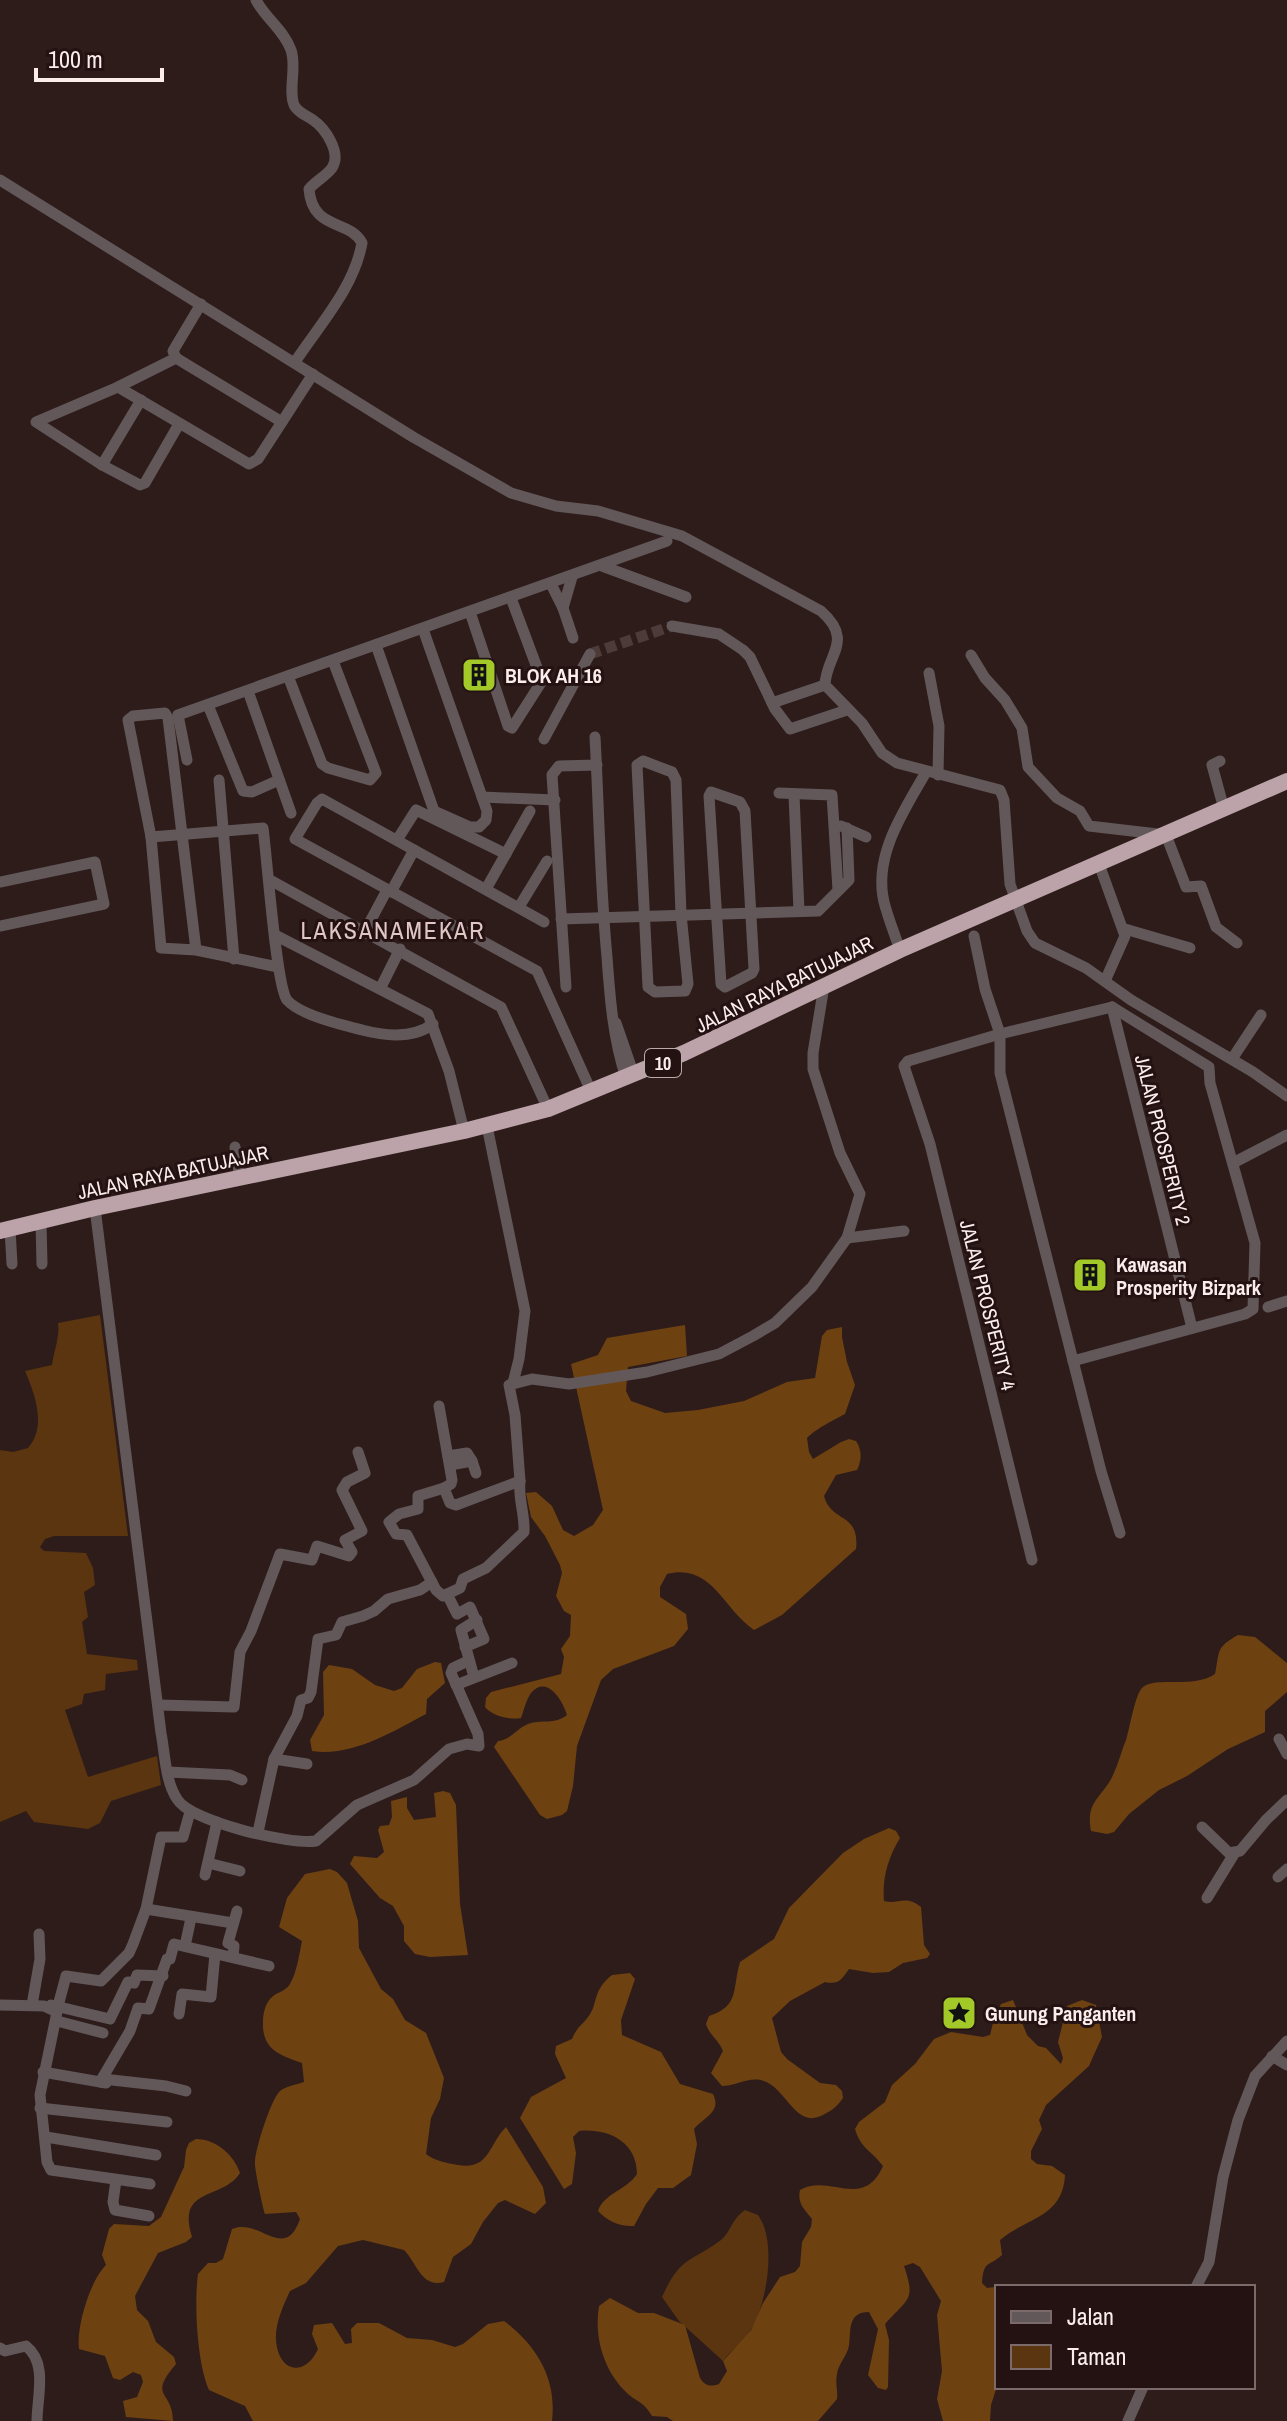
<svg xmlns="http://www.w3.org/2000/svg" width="1287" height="2421" font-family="'Archivo Narrow',sans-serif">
  <rect width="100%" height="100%" fill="#2e1c1b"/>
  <g fill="#5a350f">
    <path d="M100,1315L128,1536H54L45,1539L40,1547L44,1551L86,1553L93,1568L95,1585L84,1592L88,1617L82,1622L87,1654L137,1660L138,1670L106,1674L105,1690L84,1694L82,1704L65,1710L88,1777L157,1756L161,1785L111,1801L100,1823L88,1829L34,1822L26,1811L0,1822V1450L13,1452L28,1448C47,1427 35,1394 25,1371L52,1365C54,1350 60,1338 58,1323Z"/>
    <path d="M745,2210L758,2215C777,2241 767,2300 753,2326C746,2339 732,2349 723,2361L679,2321L662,2297C680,2257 689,2263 721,2240C731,2232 730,2221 745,2210Z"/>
  </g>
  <g fill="#6e4111">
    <path d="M685,1325L687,1356L628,1367L626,1391L631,1401L665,1413L698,1410L744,1401L787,1382L815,1378L822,1336L827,1330L842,1327V1337L847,1362L855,1385L845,1414C835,1419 814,1430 807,1438L809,1452L813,1459L841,1442L849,1439L856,1441C862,1450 862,1460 857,1470L836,1475L824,1496C831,1523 860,1512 856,1549L782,1615L754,1630C722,1608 712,1563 667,1574L660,1587V1597L686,1614L688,1629L674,1646L613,1669L601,1680L577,1746L573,1786L567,1811L562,1815L547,1819L540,1815L494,1747L498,1741C512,1739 516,1729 528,1724C541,1719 555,1725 567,1715C563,1701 547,1674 531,1693C526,1700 524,1710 521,1718C510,1720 492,1716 485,1707L486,1698L491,1692L561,1674L564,1657L561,1649L570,1636L571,1615L564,1611L556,1596L562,1573L560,1565L545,1536L531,1517L526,1493L536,1492L552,1506L563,1530L574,1536L593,1525L603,1510L571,1364L598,1355L607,1338Z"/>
    <path d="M1238,1635L1255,1637L1287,1663V1692L1265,1711V1732L1228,1749L1187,1776L1159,1790L1129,1814L1114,1832L1107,1834L1091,1831C1086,1804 1098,1800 1110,1781C1117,1769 1121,1752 1126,1740C1130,1728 1135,1693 1143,1687C1157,1676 1193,1689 1215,1674C1220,1651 1215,1648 1238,1635Z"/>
    <path d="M435,1662L441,1663L445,1683L427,1699L426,1714C392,1732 352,1757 312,1751L310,1740L324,1715L323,1672L329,1665L352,1669L375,1685L394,1691L402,1688L417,1669Z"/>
    <polygon points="443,1791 450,1793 456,1805 460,1904 468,1955 430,1957 415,1954 404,1941 404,1926 393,1906 380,1898 350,1864 354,1856 377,1858 384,1852 378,1830 380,1826 389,1825 392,1817 391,1801 407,1797 407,1808 414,1820 436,1817 434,1793"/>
    <path d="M889,1828L896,1831L900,1838C888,1858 882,1878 884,1901C899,1905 905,1894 921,1907L924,1945L930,1954L927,1958L903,1963L889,1972L873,1973L849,1969C841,1980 839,1985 825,1982L790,2001L772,2018L781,2052L787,2059L820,2083L836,2085L842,2091L843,2098C837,2107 829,2113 818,2117C795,2125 785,2088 764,2081C750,2076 736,2086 722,2086L711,2073L723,2051C719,2040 709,2035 706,2024L709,2016C740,2006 732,1989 740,1962L774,1939L789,1908L843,1853L864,1839Z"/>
    <path d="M330,1869L337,1872L347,1883L358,1921L359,1948L381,1989L393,1999L405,2020L426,2033L444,2078L440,2099L431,2118L426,2154C435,2161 447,2163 458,2165C490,2170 488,2145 506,2127L543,2187L546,2203L535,2214L505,2200L498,2203L483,2222L471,2244L453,2257L444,2282C421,2288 417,2263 404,2250L363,2240L338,2246L306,2283L290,2291C283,2306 275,2324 276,2340C278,2371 304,2379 318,2349L312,2334L314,2325L332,2323L345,2344L352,2343L351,2329L357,2323H379L407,2338L432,2340L455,2347L463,2344L488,2324L504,2321C537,2346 557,2379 552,2421H253L245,2406L209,2390C197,2363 194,2304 198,2274L208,2263H216L223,2259L232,2229C259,2217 285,2263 300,2219L296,2212L265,2214C263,2209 255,2171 255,2164C254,2152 271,2099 280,2091C286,2086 296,2085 304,2082L302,2063C280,2055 262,2050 263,2022C263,2014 265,2005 270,1999C276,1992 285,1992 290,1984C297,1972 299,1955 302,1941L279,1927L287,1898L305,1874Z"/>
    <path d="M630,1973L635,1979L621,2020L622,2035L661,2052L680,2084L713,2094C722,2112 704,2117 694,2129L697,2144L691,2175L673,2188H658L646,2204L634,2226C620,2227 607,2221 598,2211C604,2193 627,2190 637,2174C637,2141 607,2128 579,2131L573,2137L576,2153L572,2184L564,2189L520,2118L531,2097L566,2078L555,2054L556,2046L572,2039C578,2025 581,2027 588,2017C599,2003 591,1992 612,1975Z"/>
    <path d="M1013,2000L1027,2035L1038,2046L1046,2048L1061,2064L1063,2058L1058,2042L1067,2006L1082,2000L1096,2005L1102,2037L1092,2059L1089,2066L1046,2105L1039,2120L1042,2129L1031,2151V2159L1037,2164L1052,2166L1065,2175C1063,2218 1025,2218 1000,2240L1002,2255C987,2268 984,2260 982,2283L987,2288L995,2287L997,2290V2386L991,2405L990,2421H943L937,2399L942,2371L937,2315L941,2301L920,2267L913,2263L904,2266C916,2301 908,2298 885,2324L889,2340L888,2387L886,2390L878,2388L868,2375L878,2329L869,2312C847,2312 851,2331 849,2345C848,2355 838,2364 837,2374C835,2383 838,2391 837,2399L818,2421H673L667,2417L652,2416C643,2400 635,2402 624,2390C603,2368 594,2336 599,2306L610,2298L638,2313H654L685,2325L700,2378C705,2386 710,2387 719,2384L727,2371L723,2361L751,2330L763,2303L780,2277L795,2272L800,2266L802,2242L811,2227L812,2219C804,2209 797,2203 800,2190C829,2173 863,2211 883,2166C871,2150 861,2149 855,2129L859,2122L885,2102L892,2085L915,2064L934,2039L951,2032L983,2037L990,2035L994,2019L1001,2004Z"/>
    <path d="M196,2139C216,2139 234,2155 240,2173C222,2201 176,2186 192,2237L186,2242L158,2253L135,2296L137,2310L148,2321L156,2342L174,2357L176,2364C147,2398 173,2390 173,2421L126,2417L123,2401L137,2397L143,2382L141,2375L133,2372L120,2380L113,2378L105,2356L79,2349C76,2327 90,2281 106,2265L102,2255L109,2229L114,2224L149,2226L161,2217L184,2167L186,2150L189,2143Z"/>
  </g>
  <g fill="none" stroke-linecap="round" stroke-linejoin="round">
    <polyline stroke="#4d3b3a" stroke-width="11" stroke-dasharray="11 5.5" stroke-linecap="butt" points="590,654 672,626"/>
    <g stroke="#62585a" stroke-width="11">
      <path d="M256,0C265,18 284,30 291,50C297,67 288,90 294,105C298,113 306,115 313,120C325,128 342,153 332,168C326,176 316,181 309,189C312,231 350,219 362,243C354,288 320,324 295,362"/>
      <path d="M0,180L413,437L511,493L556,506L598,511L682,536L821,611C855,641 826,655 825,685L862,723L882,753L897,763L1000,790L1004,800L1010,884L1027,931L1035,943L1086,968L1131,1000L1253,1072L1287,1096"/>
      <polyline points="176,358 118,387 36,422 102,465 140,485 145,483 179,424"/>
      <polyline points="176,358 282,422"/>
      <polyline points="176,358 173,351 201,304"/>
      <polyline points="118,387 249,464 258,459 313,374"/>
      <polyline points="102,465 141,400"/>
      <polyline points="602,566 686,597"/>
      <polyline points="551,584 563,608 573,638"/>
      <polyline points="563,608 572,577"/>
      <polyline points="470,612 508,726 512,728 542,681 511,598"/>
      <polyline points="672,626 719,634 743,650 750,657 775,709 790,729 847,710"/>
      <polyline points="376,645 434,811 470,827 479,827 486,820 487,811 423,629"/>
      <polyline points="971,655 985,678 1005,700 1022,728 1028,767 1057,798 1080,811 1089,826 1166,835 1186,887 1201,886 1216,927 1237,943"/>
      <polyline points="929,673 939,726 938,775"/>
      <polyline points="288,676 322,764 328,768 370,780 376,773 333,661"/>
      <polyline points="248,691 291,813"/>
      <polyline points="772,703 825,685"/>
      <polyline points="208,705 243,791 252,792 279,780"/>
      <path d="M595,737C599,810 600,884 607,957C610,999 613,1038 626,1078"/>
      <polyline points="544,739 590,654"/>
      <polyline points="187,760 178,715 667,541"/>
      <polygon points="643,761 672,772 676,780 681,914 688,984 685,991 655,992 648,987 637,765"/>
      <polyline points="1220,761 1212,765 1224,809"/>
      <polyline points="219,780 234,959"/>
      <polygon points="711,792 740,802 745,811 754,969 752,973 725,987 721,984 709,796"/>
      <polyline points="779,793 832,795 838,890"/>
      <polyline points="794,795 799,911"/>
      <polyline points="482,797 555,800"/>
      <polyline points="841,826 866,837"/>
      <path d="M151,837L263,828C267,856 276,986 287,1000C300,1015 342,1025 362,1030C385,1036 413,1039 433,1024"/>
      <polyline points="397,840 416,810 506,854"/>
      <polyline points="1099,864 1125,936 1105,981"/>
      <polyline points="270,880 501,1007 548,1109"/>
      <polyline points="0,882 95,862 104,904 0,926"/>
      <polyline points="486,889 530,811"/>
      <polyline points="391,892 414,850"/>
      <polyline points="519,907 547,861"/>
      <polyline points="561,919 818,911 849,880 847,828"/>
      <polyline points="544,922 322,799 317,803 295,839 537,971 591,1091"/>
      <polyline points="1125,929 1190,948"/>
      <polyline points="365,931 387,890"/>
      <polyline points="275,935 428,1014 449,1071 464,1131"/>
      <polyline points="974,936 985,989 1000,1034 1000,1073 1101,1471 1120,1533"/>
      <polyline points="196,950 168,718 165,713 133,716 128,720 151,837 161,948 196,950 278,967"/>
      <path d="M900,950C895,935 888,918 884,902C873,855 904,811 926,772"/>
      <polyline points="381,987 400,949"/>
      <polyline points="566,987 552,775 559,766 597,765"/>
      <polyline points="1112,1007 1192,1328"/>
      <polyline points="616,1023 634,1075"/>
      <polyline points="1232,1059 1261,1015"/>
      <polyline points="487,1126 525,1311 519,1359 513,1383"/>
      <polyline points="235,1147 240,1178"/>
      <polyline points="1233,1163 1287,1135"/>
      <path d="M95,1208L161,1733C165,1753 165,1781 177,1799C191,1822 290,1845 316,1841L357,1805L414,1780L449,1749L467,1744L479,1746L478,1734L451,1673L453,1668L468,1661"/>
      <polyline points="41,1222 42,1264"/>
      <polyline points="10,1229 12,1264"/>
      <polyline points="847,1238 904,1231"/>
      <polyline points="1268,1307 1287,1301"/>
      <polyline points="1073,1361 1245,1314 1253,1309 1255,1243 1210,1083 1209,1067 1112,1007"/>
      <polyline points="439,1406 452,1480 451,1484 444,1488 450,1503 456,1505 520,1481 515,1415 509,1385 532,1379 569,1384 647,1372 719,1354 753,1336 775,1323 812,1287 847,1238 860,1194 840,1153 813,1069 813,1053 824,986"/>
      <polyline points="448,1456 467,1453 472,1461"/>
      <polyline points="450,1465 472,1461 476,1473"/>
      <path d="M444,1488L418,1496V1509L399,1514L389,1522L396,1534L407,1535L436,1590L443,1596L460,1588L463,1579L486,1568L524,1532C525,1514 518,1499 520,1481"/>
      <polyline points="1032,1560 930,1144 904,1066 908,1061 1000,1034 1112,1007"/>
      <polyline points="447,1594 457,1614 470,1607 484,1639 465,1647"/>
      <polyline points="474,1677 461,1630 477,1620"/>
      <polyline points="456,1685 512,1663"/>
      <polyline points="159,1705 234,1707 240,1652 251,1631 280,1554 312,1560 317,1546 349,1556 352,1552 345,1540 362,1531 342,1490 347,1482 365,1473 358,1452"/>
      <polyline points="1279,1739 1287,1754"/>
      <polyline points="274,1759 307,1764"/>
      <polyline points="168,1772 230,1775 242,1780"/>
      <polyline points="1202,1827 1229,1853 1240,1851 1266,1820 1287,1800"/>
      <polyline points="258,1832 274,1759 297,1716 301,1700 308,1698 311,1692 318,1639 336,1635 342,1622 363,1616 374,1611 388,1599 420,1590 432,1582"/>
      <polyline points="208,1863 240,1871"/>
      <polyline points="205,1875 217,1822"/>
      <polyline points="1278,1877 1287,1869"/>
      <polyline points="1207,1898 1234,1854"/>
      <polyline points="146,1909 233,1923"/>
      <polyline points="185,1946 191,1918"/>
      <polyline points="233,1957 234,1946 228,1943 237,1911"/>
      <polyline points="0,2005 44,2006 57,2012 40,2095 47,2162 51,2170 150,2184"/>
      <polyline points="32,2005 40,1959 39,1934"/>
      <polyline points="51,2005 110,2019 128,1982 134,1983 137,1975 163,1976"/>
      <polyline points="58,2006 66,1976 101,1981 129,1953 133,1944 146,1909 161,1837 183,1837 190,1812"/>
      <polyline points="179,2014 182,1994 211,1997 215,1954"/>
      <polyline points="57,2021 103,2033"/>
      <polyline points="1272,2056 1287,2065"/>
      <polyline points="43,2072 106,2083"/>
      <polyline points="103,2079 166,2086 186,2091"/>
      <polyline points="100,2082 130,2031 138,2008 149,2009 167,1959 170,1959 174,1944 269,1966"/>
      <polyline points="40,2108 167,2122"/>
      <polyline points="46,2137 156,2155"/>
      <polyline points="116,2180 113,2202 115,2210 149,2216"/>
      <polyline points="1196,2287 1209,2262 1223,2177 1238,2120 1255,2076 1287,2041"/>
      <path d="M0,2348L5,2351L26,2346C48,2363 37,2397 37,2421"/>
      <polyline points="1128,2421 1143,2387"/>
    </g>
    <polyline stroke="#bca3a9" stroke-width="16" points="0,1231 95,1208 464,1131 548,1109 684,1053 900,950 1287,781"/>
  </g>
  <defs>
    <symbol id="building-square" viewBox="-11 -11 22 22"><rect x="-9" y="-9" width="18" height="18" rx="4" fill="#a2c928" stroke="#241212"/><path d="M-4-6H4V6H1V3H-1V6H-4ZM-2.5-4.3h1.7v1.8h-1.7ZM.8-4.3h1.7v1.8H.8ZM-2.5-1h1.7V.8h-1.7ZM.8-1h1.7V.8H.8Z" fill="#111"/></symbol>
    <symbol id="sight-square" viewBox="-11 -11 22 22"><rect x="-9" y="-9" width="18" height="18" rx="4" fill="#a2c928" stroke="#241212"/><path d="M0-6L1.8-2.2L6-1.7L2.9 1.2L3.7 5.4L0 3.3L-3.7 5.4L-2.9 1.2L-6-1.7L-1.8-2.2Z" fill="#111"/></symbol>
  </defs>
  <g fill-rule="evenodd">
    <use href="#building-square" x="459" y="655" width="40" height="40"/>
    <use href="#building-square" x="1070" y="1255" width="40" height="40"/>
    <use href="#sight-square" x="939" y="1993" width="40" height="40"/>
  </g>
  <g text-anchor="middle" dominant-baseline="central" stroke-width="6" stroke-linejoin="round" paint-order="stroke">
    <rect fill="#241212" stroke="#baabab" stroke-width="2" x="645" y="1049" width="36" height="28" rx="6"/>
    <g font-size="18" font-weight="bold" fill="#faedec">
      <text x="663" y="1063">10</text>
    </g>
    <g font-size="20" font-weight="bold" fill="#faedec" stroke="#241212" text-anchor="start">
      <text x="505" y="675">BLOK AH 16</text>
      <text x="1116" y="1264">Kawasan<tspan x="1116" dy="23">Prosperity Bizpark</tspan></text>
      <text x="985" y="2013">Gunung Panganten</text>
    </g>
    <g font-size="20" fill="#faedec" stroke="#241212">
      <text transform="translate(784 984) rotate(-26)">JALAN RAYA BATUJAJAR</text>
      <text transform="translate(1163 1140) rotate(76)">JALAN PROSPERITY 2</text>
      <text transform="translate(173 1172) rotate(-12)">JALAN RAYA BATUJAJAR</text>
      <text transform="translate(988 1305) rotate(76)">JALAN PROSPERITY 4</text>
    </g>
    <g font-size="24" letter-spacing="2" fill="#e0c6c5" stroke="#241212">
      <text x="393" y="930">LAKSANAMEKAR</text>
    </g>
  </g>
  <rect x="995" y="2285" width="260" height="104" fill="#241212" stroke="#7a6a69" stroke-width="2"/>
  <rect x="1011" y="2311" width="40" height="12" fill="#62585a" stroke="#7a6a69" stroke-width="2"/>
  <text x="1067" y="2325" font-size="24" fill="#faedec">Jalan</text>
  <rect x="1011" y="2345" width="40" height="24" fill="#5a350f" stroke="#7a6a69" stroke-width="2"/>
  <text x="1067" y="2365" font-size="24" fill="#faedec">Taman</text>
  <path d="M36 68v12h126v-12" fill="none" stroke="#faedec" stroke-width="4"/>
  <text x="48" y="68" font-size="24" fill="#faedec" stroke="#241212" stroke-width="6" paint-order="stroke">100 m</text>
</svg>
